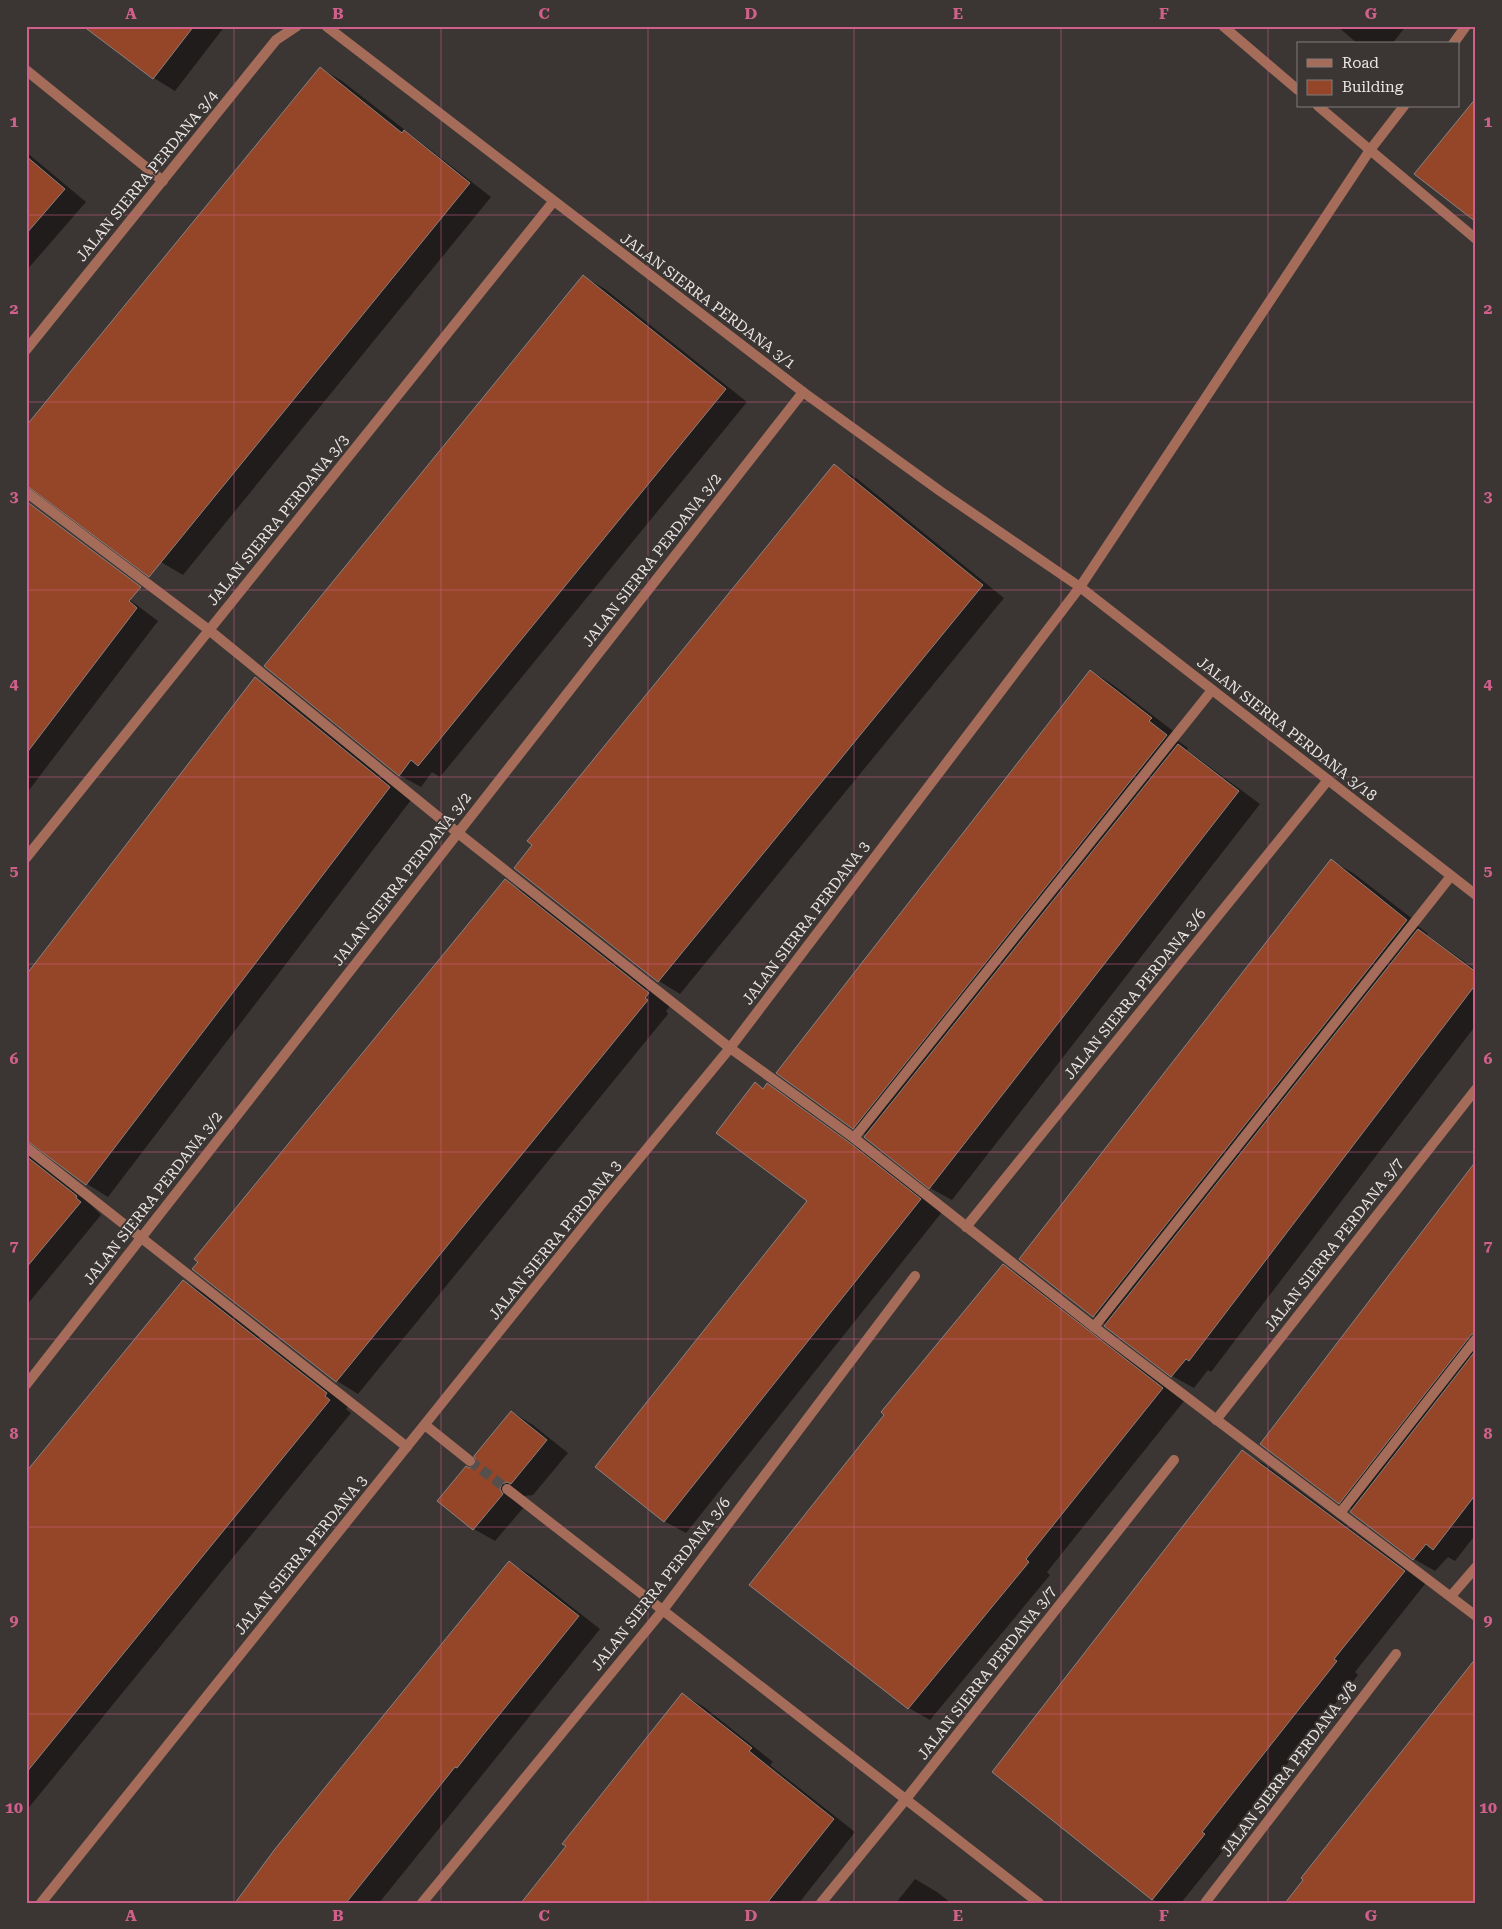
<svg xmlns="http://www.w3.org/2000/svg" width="1502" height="1929" font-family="'Roboto Serif',serif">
  <rect width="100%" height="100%" fill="#3b3634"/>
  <g fill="#0007">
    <polygon points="86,26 225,26 175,91 154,78"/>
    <polygon points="1337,26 1406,26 1392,44 1358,44"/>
    <polygon points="320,68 342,81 491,197 183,575 161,562 26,453"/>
    <polygon points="26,152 86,202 26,271"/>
    <polygon points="583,276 605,289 747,402 440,777 432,772 421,787 399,775"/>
    <polygon points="835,466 856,478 1004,598 680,994 659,981 515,868"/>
    <polygon points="26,522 158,621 26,794"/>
    <polygon points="1091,671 1112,684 1173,731 1170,735 1188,748 1187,750 1260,804 952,1200 930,1188 867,1135 853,1128"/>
    <polygon points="256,678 277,691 411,800 108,1197 87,1184 46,1152 42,1156 101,1215 26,1306 26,977"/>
    <polygon points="1332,861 1353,873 1414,920 1413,922 1428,934 1427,935 1476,970 1476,1025 1211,1372 1208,1370 1194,1388 1172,1376 1021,1259"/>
    <polygon points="505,881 527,893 670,1006 666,1011 668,1014 358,1394 337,1381"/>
    <polygon points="755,1084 764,1089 767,1085 789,1098 872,1158 942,1212 686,1533 664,1521 808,1200"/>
    <polygon points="1476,1163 1476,1534 1455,1561 1448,1557 1435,1571 1414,1559 1351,1512 1353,1510 1339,1502"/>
    <polygon points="1003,1265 1024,1278 1184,1401 1047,1572 1050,1575 930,1720 909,1708"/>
    <polygon points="184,1281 205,1294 348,1406 346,1409 351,1413 26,1811 26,1474"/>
    <polygon points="512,1412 533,1425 568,1453 533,1495 524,1496 524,1507 495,1541 474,1529 469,1469 476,1467"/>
    <polygon points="1243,1452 1264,1464 1425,1584 1355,1672 1358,1675 1223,1845 1226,1847 1181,1903 1159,1903 1152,1899"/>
    <polygon points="510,1563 531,1575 600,1629 379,1903 236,1903"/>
    <polygon points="683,1695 704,1707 773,1762 770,1765 855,1832 799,1903 521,1903 568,1846"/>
    <polygon points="915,1879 937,1892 951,1903 896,1903"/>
  </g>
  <g fill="#954528" stroke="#888280">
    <polygon points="83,26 194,26 153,79"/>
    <polygon points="320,67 402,133 404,130 470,183 149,577 26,485 26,426"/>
    <polygon points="1476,98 1476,222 1414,174"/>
    <polygon points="26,156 65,189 26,234"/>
    <polygon points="583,275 726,389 418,766 411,760 399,776 264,666"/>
    <polygon points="834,464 983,585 658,982 514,868 532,845 527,841"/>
    <polygon points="26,501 141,587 129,601 137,608 26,754"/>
    <polygon points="1090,670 1152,718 1149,721 1167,735 853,1129 776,1073"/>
    <polygon points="255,677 390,787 86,1185 26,1140 26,975"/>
    <polygon points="1178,744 1239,791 929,1189 864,1137"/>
    <polygon points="1331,859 1407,920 1093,1317 1019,1259"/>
    <polygon points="505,879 649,993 645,998 648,1000 336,1382 192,1269 198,1262 194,1259"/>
    <polygon points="1418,929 1476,972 1476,984 1189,1361 1186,1359 1171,1377 1104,1326"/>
    <polygon points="755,1082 763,1089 767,1083 850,1143 921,1199 664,1522 595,1467 807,1201 716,1133"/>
    <polygon points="26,1156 77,1196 76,1198 81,1202 26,1268"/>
    <polygon points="1476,1161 1476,1332 1471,1335 1339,1504 1260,1444"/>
    <polygon points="1003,1264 1163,1388 1026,1559 1029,1562 908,1709 749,1585 884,1415 881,1412"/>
    <polygon points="183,1280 327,1393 325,1396 330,1400 26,1773 26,1472"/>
    <polygon points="1476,1350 1476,1494 1433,1550 1426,1544 1413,1560 1350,1512"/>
    <polygon points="511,1411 547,1440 511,1484 507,1482 502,1484 500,1489 503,1494 473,1530 437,1501 466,1466 469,1468 475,1466 477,1462 474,1456"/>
    <polygon points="1242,1450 1405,1571 1334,1659 1337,1661 1202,1832 1205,1834 1152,1900 992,1772"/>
    <polygon points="509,1561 579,1616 483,1735 457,1768 455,1767 346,1903 235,1903 275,1849"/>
    <polygon points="1476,1658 1476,1903 1285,1903 1303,1880 1301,1878"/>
    <polygon points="682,1693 752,1748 749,1751 834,1819 767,1903 521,1903 566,1846 562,1844"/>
  </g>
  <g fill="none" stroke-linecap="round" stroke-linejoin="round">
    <polyline stroke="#55504e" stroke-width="10" stroke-dasharray="10 5" stroke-linecap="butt" points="470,1461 507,1489"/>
    <g stroke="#a56c59" stroke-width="10">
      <polyline points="1370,150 1476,239"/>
      <polyline points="26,492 209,630 458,833 730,1048 854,1138 1094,1327 1476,1616"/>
      <polyline points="854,1138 1212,690"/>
      <polyline points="26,1147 407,1447"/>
      <polyline points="1094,1327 1451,876"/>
      <polyline points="1340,1513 1476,1339"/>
    </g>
    <g stroke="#a56c59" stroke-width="10">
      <polyline points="326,26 803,392 940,491 1080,587 1476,895"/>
      <polyline points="1223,26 1298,90"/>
      <polyline points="1453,44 1466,26"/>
      <polyline points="26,70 163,181"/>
      <polyline points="1318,106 1370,150"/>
      <polyline points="26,350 276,40 297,26"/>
      <polyline points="26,858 553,202"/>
      <polyline points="966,1227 1328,780"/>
      <polyline points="26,1385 803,392"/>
      <polyline points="1216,1420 1476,1089"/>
      <polyline points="425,1425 470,1461"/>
      <polyline points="507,1489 1039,1903"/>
      <polyline points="1451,1596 1476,1567"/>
      <polyline points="41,1903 599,1207 730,1048 1080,587 1370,150 1404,106"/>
      <polyline points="422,1903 663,1610 915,1276"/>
      <polyline points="821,1903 906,1799 1174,1460"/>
      <polyline points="1205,1903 1396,1654"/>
    </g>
  </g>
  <path fill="none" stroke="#d0608b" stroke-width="1" stroke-opacity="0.55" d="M234,26V1903M441,26V1903M648,26V1903M854,26V1903M1061,26V1903M1268,26V1903M26,215H1476M26,402H1476M26,590H1476M26,777H1476M26,964H1476M26,1152H1476M26,1339H1476M26,1527H1476M26,1714H1476"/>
  <g text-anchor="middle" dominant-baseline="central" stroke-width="4" stroke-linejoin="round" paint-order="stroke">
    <g font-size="15" fill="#e9e6e4" stroke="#3b3634">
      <text transform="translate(147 176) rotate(-51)">JALAN SIERRA PERDANA 3/4</text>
      <text transform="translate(708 301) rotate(37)">JALAN SIERRA PERDANA 3/1</text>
      <text transform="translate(278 520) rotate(-51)">JALAN SIERRA PERDANA 3/3</text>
      <text transform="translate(652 560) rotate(-52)">JALAN SIERRA PERDANA 3/2</text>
      <text transform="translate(1287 729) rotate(38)">JALAN SIERRA PERDANA 3/18</text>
      <text transform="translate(402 879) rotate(-52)">JALAN SIERRA PERDANA 3/2</text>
      <text transform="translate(806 923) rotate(-53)">JALAN SIERRA PERDANA 3</text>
      <text transform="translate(1135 994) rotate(-51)">JALAN SIERRA PERDANA 3/6</text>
      <text transform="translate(153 1198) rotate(-52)">JALAN SIERRA PERDANA 3/2</text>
      <text transform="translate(555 1240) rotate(-51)">JALAN SIERRA PERDANA 3</text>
      <text transform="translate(1334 1245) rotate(-52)">JALAN SIERRA PERDANA 3/7</text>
      <text transform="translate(301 1555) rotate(-51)">JALAN SIERRA PERDANA 3</text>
      <text transform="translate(661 1584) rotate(-52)">JALAN SIERRA PERDANA 3/6</text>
      <text transform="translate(987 1673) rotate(-52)">JALAN SIERRA PERDANA 3/7</text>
      <text transform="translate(1289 1769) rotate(-53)">JALAN SIERRA PERDANA 3/8</text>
    </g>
  </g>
  <rect width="1502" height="1929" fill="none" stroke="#3b3634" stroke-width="55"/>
  <rect x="1297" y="42" width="162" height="65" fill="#3b3634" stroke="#817c7a"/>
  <rect x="1307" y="59" width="25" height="8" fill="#a56c59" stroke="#817c7a"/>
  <text x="1342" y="68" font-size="15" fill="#e9e6e4">Road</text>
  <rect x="1307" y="80" width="25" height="15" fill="#954528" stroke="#817c7a"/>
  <text x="1342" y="92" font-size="15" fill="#e9e6e4">Building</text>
  <rect x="28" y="28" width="1446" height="1874" fill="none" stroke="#d0608b" stroke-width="2"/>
  <g font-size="16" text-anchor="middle" font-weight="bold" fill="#d0608b">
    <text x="131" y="19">A</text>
    <text x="338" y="19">B</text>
    <text x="544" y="19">C</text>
    <text x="751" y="19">D</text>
    <text x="958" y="19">E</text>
    <text x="1164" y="19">F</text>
    <text x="1371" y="19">G</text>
    <text x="14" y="127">1</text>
    <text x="1488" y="127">1</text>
    <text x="14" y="314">2</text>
    <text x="1488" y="314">2</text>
    <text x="14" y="502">3</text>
    <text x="1488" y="502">3</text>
    <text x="14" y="689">4</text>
    <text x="1488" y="689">4</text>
    <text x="14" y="876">5</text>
    <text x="1488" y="876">5</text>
    <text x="14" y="1064">6</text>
    <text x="1488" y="1064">6</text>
    <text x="14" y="1251">7</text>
    <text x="1488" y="1251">7</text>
    <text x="14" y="1439">8</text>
    <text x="1488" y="1439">8</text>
    <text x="14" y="1626">9</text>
    <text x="1488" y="1626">9</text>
    <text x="14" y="1813">10</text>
    <text x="1488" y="1813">10</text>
    <text x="131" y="1921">A</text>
    <text x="338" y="1921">B</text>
    <text x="544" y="1921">C</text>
    <text x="751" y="1921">D</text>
    <text x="958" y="1921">E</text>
    <text x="1164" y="1921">F</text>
    <text x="1371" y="1921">G</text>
  </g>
</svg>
